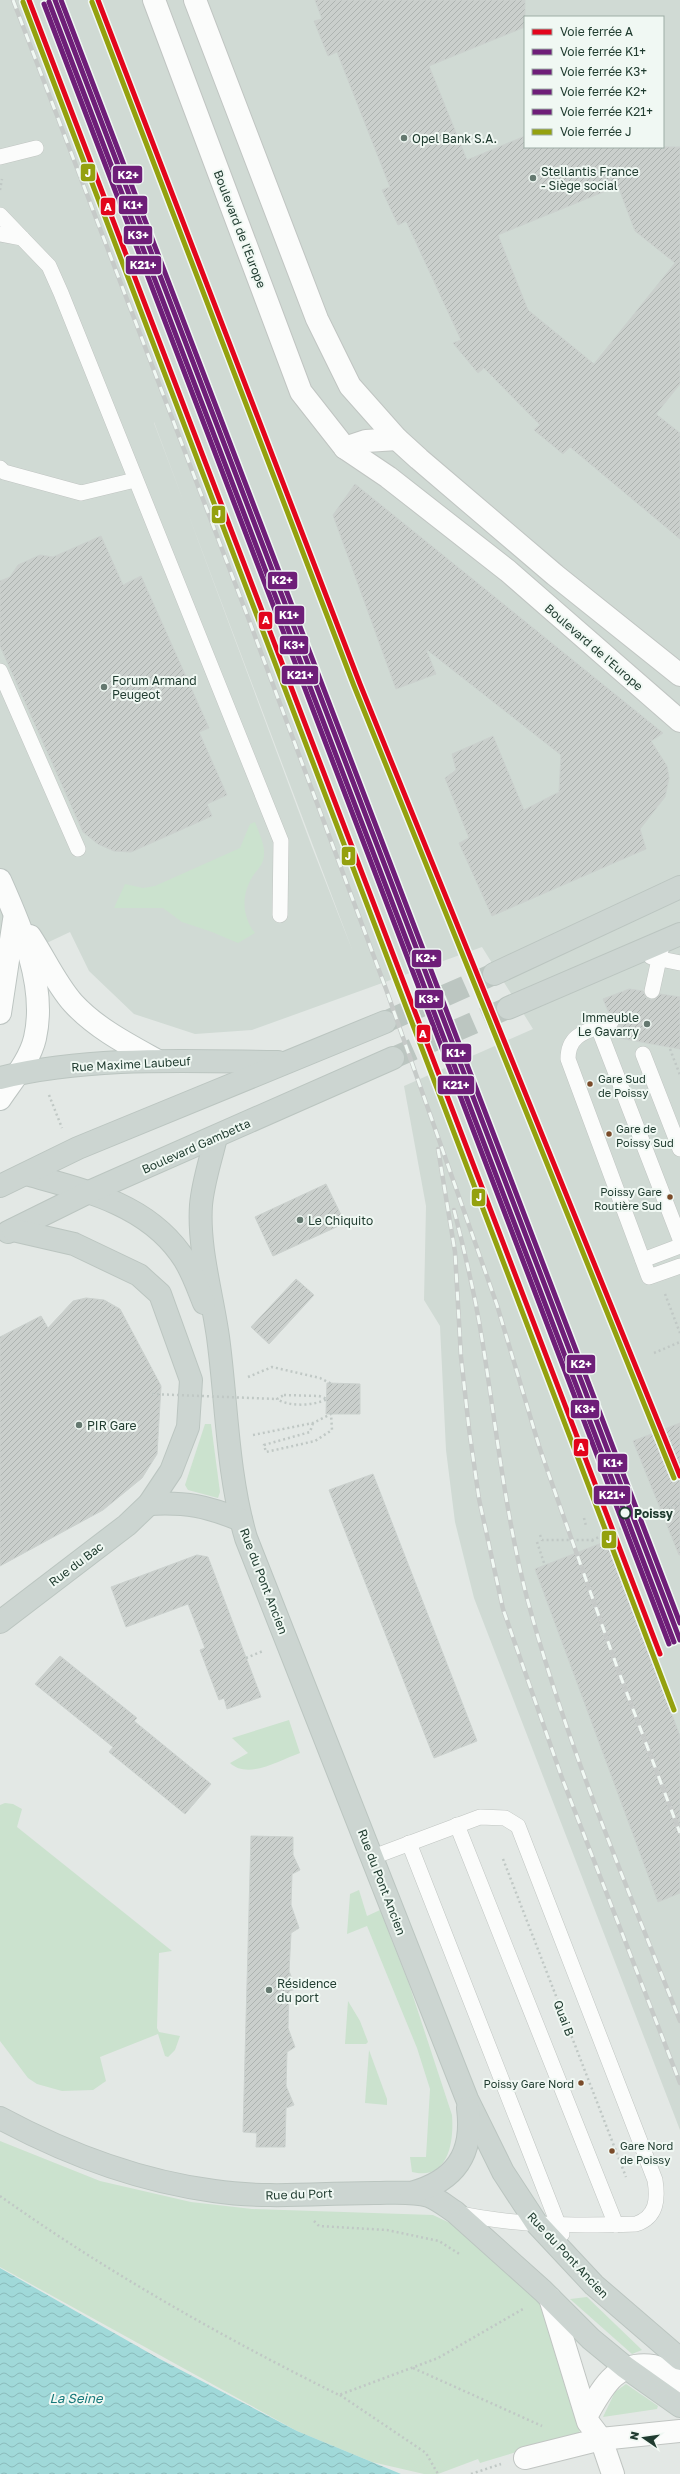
<svg xmlns="http://www.w3.org/2000/svg" width="680" height="2474" font-family="'Golos Text',sans-serif">
  <defs>
    <pattern id="water-waves" width="16" height="10" patternUnits="userSpaceOnUse"><rect width="16" height="10" fill="#a0d9d9"/><path d="M0 5q4-4 8 0t8 0" fill="none" stroke="#8abbbb"/></pattern>
    <pattern id="building-hatch" width="6" height="6" patternUnits="userSpaceOnUse"><rect width="6" height="6" fill="#cacfcc"/><path d="M-1 1l2-2M0 6l6-6M5 7l2-2" fill="none" stroke="#adb3b0"/></pattern>
  </defs>
  <rect width="100%" height="100%" fill="#e3e8e5"/>
  <path fill="#d0dad4" fill-rule="evenodd" d="M0,0H680V2130L474,1598L455,1522L446,1450L440,1326L424,1300L426,1206L404,1086L533,1029L482,947L252,1030L195,1034L134,1014L89,971L70,932L0,965ZM525,17H663V147H525ZM154,422V423L353,952L312,847Z"/>
  <g fill="#cbe2ce">
    <path d="M255,822C258,831 265,844 264,854C264,862 260,867 255,873C241,892 241,915 255,933L238,943L212,932L182,922L163,908H114L125,884L143,888L155,886L240,848L250,824Z"/>
    <polygon points="205,1424 211,1424 220,1492 218,1498 188,1490 185,1485"/>
    <path d="M289,1720L300,1753C280,1760 248,1780 230,1763L248,1753L232,1738Z"/>
    <polygon points="5,1803 13,1804 22,1809 17,1827 172,1951 159,1953 157,2028 159,2032 180,2036 175,2050 168,2057 165,2056 158,2034 100,2057 106,2081 93,2090 62,2091 37,2084 28,2078 0,2041 0,1805"/>
    <path d="M359,1890L367,1916L380,1910L409,1984L452,2115C454,2141 449,2181 412,2172L410,2157H426L430,2089L417,2048L367,1926L347,1934L350,1894Z"/>
    <polygon points="348,2001 360,2021 368,2042 366,2044 345,2044"/>
    <polygon points="369,2050 387,2099 387,2105 365,2103"/>
    <polygon points="0,2141 100,2181 191,2202 252,2209 433,2215 465,2230 547,2309 581,2426 579,2433 480,2463 478,2459 438,2474 424,2474 372,2462 297,2431 0,2267"/>
    <polygon points="587,2297 642,2350 632,2354 570,2299"/>
    <polygon points="626,2384 658,2406 657,2409 603,2417 615,2392"/>
  </g>
  <polygon fill="url(#water-waves)" points="0,2268 158,2358 297,2431 401,2474 0,2474"/>
  <g fill="url(#building-hatch)" stroke="#cbd1ce" fill-rule="evenodd">
    <path d="M315,0H525V27L429,66L467,160L525,136V147H680V384L656,414L680,433V539L570,447L563,454L534,430L540,425L484,368L478,373L453,343L461,340L406,221L398,225L382,190L390,187L337,52L328,56L314,21L322,19ZM618,186L635,231L675,263L594,364L528,310L498,235Z"/>
    <polygon points="355,484 663,733 651,741 667,766 669,778 665,797 640,829 646,849 492,916 459,843 469,838 445,778 456,770 452,754 493,736 524,810 559,792 561,755 426,649 436,674 396,689 333,515"/>
    <polygon points="101,536 123,585 141,576 209,728 199,732 227,795 207,804 212,816 131,852 114,851 98,844 83,832 0,646 0,581 10,577 18,565 40,555 53,557"/>
    <polygon points="629,989 643,991 646,997 650,1000 655,999 660,994 680,997 680,1049 619,1038 616,1030 620,1024 619,1018 616,1015 609,1013 603,999"/>
    <polygon points="326,1184 345,1223 273,1256 255,1217"/>
    <polygon points="296,1279 314,1295 269,1344 251,1327"/>
    <polygon points="86,1298 104,1300 120,1309 161,1386 157,1454 142,1478 103,1510 0,1566 0,1337 41,1316 48,1328 73,1301"/>
    <polygon points="327,1383 360,1384 360,1414 326,1414"/>
    <polygon points="680,1423 680,1555 679,1555 633,1441"/>
    <polygon points="373,1474 477,1741 434,1758 329,1490"/>
    <polygon points="607,1541 680,1736 680,1893 658,1902 535,1569"/>
    <polygon points="197,1555 208,1557 261,1697 227,1709 224,1698 219,1700 200,1650 205,1648 188,1604 126,1627 111,1587"/>
    <polygon points="60,1656 137,1718 134,1721 211,1784 185,1814 109,1752 113,1747 35,1684"/>
    <polygon points="251,1836 293,1837 293,1855 300,1870 292,1874 291,1905 299,1928 291,1933 289,1971 296,1989 289,1991 288,2028 295,2047 287,2052 286,2086 294,2105 286,2108 285,2147 256,2147 257,2133 243,2132"/>
  </g>
  <g fill="none" stroke-linecap="round" stroke-linejoin="round">
    <g stroke="#bcc6c1" stroke-width="22" stroke-dasharray="22 11" stroke-linecap="butt">
      <polyline points="385,1022 494,974"/>
      <polyline points="393,1058 508,1008"/>
    </g>
    <defs>
      <g id="lane">
        <polyline points="0,157 36,148"/>
        <polyline points="0,215 22,238 0,234"/>
        <polyline points="22,238 49,266 61,293 281,841 280,915"/>
        <polyline points="0,468 4,472 81,493 135,480"/>
        <polyline points="0,671 78,849"/>
        <polyline points="651,957 680,963"/>
        <polyline points="652,991 663,941"/>
        <path d="M611,1022C590,1031 568,1032 568,1059L649,1277L680,1266"/>
        <polyline points="598,1027 680,1239"/>
        <polyline points="643,1054 680,1149"/>
        <polyline points="643,1260 680,1246"/>
        <polyline points="457,1825 616,2225"/>
        <polyline points="409,1843 562,2234"/>
        <path d="M373,1857L480,1817L505,1818L518,1826L655,2180C658,2199 657,2217 636,2224C576,2226 516,2226 457,2213"/>
      </g>
      <g id="street">
        <polyline points="154,0 301,392 345,448 388,477 508,571 680,721"/>
        <polyline points="195,0 317,319 350,386 397,439 419,459 555,575 680,675"/>
        <polyline points="345,448 366,441 397,439"/>
        <polyline points="550,2298 588,2422 601,2439 613,2474"/>
        <path d="M587,2415C603,2387 616,2360 654,2366C661,2367 673,2378 680,2382"/>
        <polyline points="525,2458 601,2439 680,2431"/>
      </g>
      <g id="secondary">
        <path d="M0,880C21,927 47,985 35,1038C30,1060 12,1081 0,1099"/>
        <path d="M30,936C44,957 56,984 73,1003C96,1028 127,1044 156,1060"/>
        <polyline points="0,1013 14,920"/>
      </g>
      <g id="primary">
        <polyline points="494,974 680,887"/>
        <polyline points="508,1008 680,934"/>
        <path d="M0,1078C90,1056 186,1061 278,1062"/>
        <path d="M216,1137C211,1159 203,1182 201,1205C198,1248 212,1294 218,1337C227,1404 227,1473 246,1538L467,2099L503,2172L537,2224L594,2285L680,2359"/>
        <path d="M26,1174C83,1190 144,1203 180,1253C191,1267 197,1286 204,1303"/>
        <polyline points="0,1186 78,1148 385,1022"/>
        <polyline points="8,1232 89,1192 393,1058"/>
        <path d="M149,1504C187,1502 206,1506 241,1520"/>
        <polyline points="0,1622 127,1525 149,1504 171,1471 188,1427 191,1380 160,1294 139,1275 74,1244 13,1230"/>
        <path d="M0,2118C67,2154 139,2181 214,2191C268,2199 321,2193 375,2193C392,2193 412,2191 429,2196C439,2200 446,2206 455,2212L543,2291L591,2339L625,2367L680,2406"/>
        <path d="M411,2193C455,2181 474,2155 468,2108"/>
      </g>
    </defs>
    <use href="#lane" stroke="#c0c5c2" stroke-width="16"/>
    <use href="#street" stroke="#c0c5c2" stroke-width="24"/>
    <use href="#secondary" stroke="#bcc4c1" stroke-width="24"/>
    <use href="#primary" stroke="#bbc5c0" stroke-width="24"/>
    <g stroke="#c0c8c5" stroke-width="2.5" stroke-dasharray="2 3" stroke-linecap="butt">
      <polyline points="0,190 2,179"/>
      <polyline points="670,1049 680,1075"/>
      <polyline points="49,1095 62,1128"/>
      <polyline points="665,1294 680,1333"/>
      <polyline points="654,1353 680,1342"/>
      <polyline points="248,1377 272,1367 320,1378 332,1384"/>
      <path d="M284,1395L319,1396L327,1399C314,1406 289,1407 277,1399Z"/>
      <polyline points="253,1435 313,1423 331,1414 332,1430 315,1441 266,1452 264,1445 310,1432 313,1423"/>
      <polyline points="668,1506 671,1514"/>
      <polyline points="584,1518 586,1526"/>
      <polyline points="540,1535 542,1540 592,1540 669,1509 680,1503"/>
      <polyline points="592,1540 594,1543"/>
      <polyline points="537,1542 544,1563"/>
      <polyline points="246,1658 263,1651"/>
      <polyline points="503,1859 626,2177"/>
      <path d="M0,2196C107,2272 222,2337 339,2395L438,2358L523,2309"/>
      <polyline points="314,2221 319,2226 387,2230 439,2241 461,2255"/>
      <polyline points="413,2368 542,2426"/>
      <polyline points="340,2395 426,2453 438,2474"/>
      <polyline points="471,2474 501,2464"/>
    </g>
    <use href="#lane" stroke="#fbfcfb" stroke-width="15"/>
    <use href="#street" stroke="#fbfcfb" stroke-width="22"/>
    <use href="#secondary" stroke="#fbfcfb" stroke-width="22"/>
    <use href="#primary" stroke="#ccd5d1" stroke-width="22"/>
    <defs>
      <g id="rail">
        <polyline points="13,0 249,620 386,989 497,1305 539,1446 563,1515 617,1667 680,1833"/>
        <polyline points="438,1149 455,1252 461,1357 469,1429 479,1499 503,1609 562,1778 680,2083"/>
        <path d="M454,1210C465,1253 475,1295 482,1339C496,1425 505,1513 527,1598C566,1743 625,1882 680,2021"/>
      </g>
    </defs>
    <use href="#rail" stroke="#c6cac8" stroke-width="4.5"/>
    <use href="#rail" stroke="#f0f8f3" stroke-width="3" stroke-dasharray="9" stroke-linecap="butt"/>
    <polyline stroke="#c0c8c5" stroke-width="2.5" stroke-dasharray="2 3" stroke-linecap="butt" points="152,1394 277,1399"/>
    <defs>
      <g id="rail-1">
        <polyline points="29,0 660,1654"/>
        <polyline points="98,0 360,684 680,1476"/>
      </g>
      <polyline id="rail-2" points="55,0 680,1640"/>
      <polyline id="rail-3" points="49,2 674,1642"/>
      <polyline id="rail-4" points="61,0 680,1623"/>
      <polyline id="rail-5" points="44,4 669,1644"/>
      <g id="rail-6">
        <polyline points="23,2 674,1710"/>
        <polyline points="92,2 354,686 674,1478"/>
      </g>
    </defs>
    <use href="#rail-1" stroke="#f0f8f3" stroke-width="8"/>
    <use href="#rail-2" stroke="#f0f8f3" stroke-width="8"/>
    <use href="#rail-3" stroke="#f0f8f3" stroke-width="8"/>
    <use href="#rail-4" stroke="#f0f8f3" stroke-width="8"/>
    <use href="#rail-5" stroke="#f0f8f3" stroke-width="8"/>
    <use href="#rail-6" stroke="#f0f8f3" stroke-width="8"/>
    <use href="#rail-1" stroke="#e3051c" stroke-width="5"/>
    <use href="#rail-2" stroke="#6e1e78" stroke-width="5"/>
    <use href="#rail-3" stroke="#6e1e78" stroke-width="5"/>
    <use href="#rail-4" stroke="#6e1e78" stroke-width="5"/>
    <use href="#rail-5" stroke="#6e1e78" stroke-width="5"/>
    <use href="#rail-6" stroke="#94a10e" stroke-width="5"/>
  </g>
  <g fill="#64786f" stroke="#f0f8f3" stroke-width="1.5">
    <circle cx="404" cy="138" r="4"/>
    <circle cx="533" cy="178" r="4"/>
    <circle cx="104" cy="687" r="4"/>
    <circle cx="647" cy="1024" r="4"/>
    <circle cx="300" cy="1220" r="4"/>
    <circle cx="79" cy="1425" r="4"/>
    <circle cx="269" cy="1990" r="4"/>
  </g>
  <g fill="#7a4b2a" stroke="#f0f8f3" stroke-width="1.5">
    <circle cx="590" cy="1084" r="3.5"/>
    <circle cx="609" cy="1134" r="3.5"/>
    <circle cx="670" cy="1197" r="3.5"/>
    <circle cx="581" cy="2083" r="3.5"/>
    <circle cx="612" cy="2151" r="3.5"/>
  </g>
  <circle fill="#f0f8f3" stroke="#203c30" stroke-width="2" cx="625" cy="1513" r="5.5"/>
  <g text-anchor="middle" dominant-baseline="central" stroke-width="4" stroke-linejoin="round" paint-order="stroke">
    <g font-size="11" fill="#203c30" stroke="#f0f8f3" text-anchor="start">
      <text x="598" y="1078">Gare Sud<tspan x="598" dy="14">de Poissy</tspan></text>
      <text x="616" y="1128">Gare de<tspan x="616" dy="14">Poissy Sud</tspan></text>
      <text x="662" y="1191" text-anchor="end">Poissy Gare<tspan x="662" dy="14">Routière Sud</tspan></text>
      <text x="574" y="2083" text-anchor="end">Poissy Gare Nord</text>
      <text x="620" y="2145">Gare Nord<tspan x="620" dy="14">de Poissy</tspan></text>
    </g>
    <g font-size="12" fill="#203c30" stroke="#f0f8f3" text-anchor="start">
      <text x="412" y="138">Opel Bank S.A.</text>
      <text x="541" y="171">Stellantis France<tspan x="541" dy="14">- Siège social</tspan></text>
      <text x="112" y="680">Forum Armand<tspan x="112" dy="14">Peugeot</tspan></text>
      <text x="639" y="1017" text-anchor="end">Immeuble<tspan x="639" dy="14">Le Gavarry</tspan></text>
      <text x="308" y="1220">Le Chiquito</text>
      <text x="87" y="1425">PIR Gare</text>
      <text x="277" y="1983">Résidence<tspan x="277" dy="14">du port</tspan></text>
    </g>
    <g font-size="12" fill="#203c30" stroke="#f0f8f3">
      <text transform="translate(240 229) rotate(69)">Boulevard de l'Europe</text>
      <text transform="translate(594 647) rotate(41)">Boulevard de l'Europe</text>
      <text transform="translate(131 1064) rotate(-3)">Rue Maxime Laubeuf</text>
      <text transform="translate(196 1146) rotate(-24)">Boulevard Gambetta</text>
      <text transform="translate(76 1564) rotate(-37)">Rue du Bac</text>
      <text transform="translate(264 1581) rotate(69)">Rue du Pont Ancien</text>
      <text transform="translate(382 1882) rotate(69)">Rue du Pont Ancien</text>
      <text transform="translate(564 2018) rotate(69)">Quai B</text>
      <text transform="translate(299 2194) rotate(-2)">Rue du Port</text>
      <text transform="translate(568 2255) rotate(47)">Rue du Pont Ancien</text>
    </g>
    <g font-size="12" font-weight="bold" fill="#203c30" stroke="#f0f8f3" text-anchor="start">
      <text x="634" y="1513">Poissy</text>
    </g>
    <g font-size="13" font-style="italic" fill="#17797b" stroke="#f0f8f3">
      <text x="76" y="2398">La Seine</text>
    </g>
  </g>
  <g stroke="#f0f8f3" stroke-width="1.5">
    <rect x="80" y="163" width="16" height="19" rx="4" fill="#94a10e"/>
    <rect x="112" y="165" width="31" height="19" rx="4" fill="#6e1e78"/>
    <rect x="118" y="195" width="30" height="20" rx="4" fill="#6e1e78"/>
    <rect x="100" y="197" width="16" height="19" rx="4" fill="#e3051c"/>
    <rect x="123" y="225" width="30" height="20" rx="4" fill="#6e1e78"/>
    <rect x="125" y="255" width="37" height="20" rx="4" fill="#6e1e78"/>
    <rect x="211" y="505" width="15" height="19" rx="4" fill="#94a10e"/>
    <rect x="267" y="571" width="31" height="19" rx="4" fill="#6e1e78"/>
    <rect x="274" y="605" width="31" height="20" rx="4" fill="#6e1e78"/>
    <rect x="258" y="611" width="15" height="19" rx="4" fill="#e3051c"/>
    <rect x="279" y="635" width="30" height="20" rx="4" fill="#6e1e78"/>
    <rect x="281" y="665" width="38" height="20" rx="4" fill="#6e1e78"/>
    <rect x="341" y="846" width="15" height="20" rx="4" fill="#94a10e"/>
    <rect x="411" y="949" width="31" height="19" rx="4" fill="#6e1e78"/>
    <rect x="414" y="989" width="30" height="20" rx="4" fill="#6e1e78"/>
    <rect x="416" y="1024" width="15" height="19" rx="4" fill="#e3051c"/>
    <rect x="441" y="1043" width="31" height="20" rx="4" fill="#6e1e78"/>
    <rect x="437" y="1075" width="38" height="20" rx="4" fill="#6e1e78"/>
    <rect x="471" y="1188" width="15" height="19" rx="4" fill="#94a10e"/>
    <rect x="566" y="1354" width="30" height="20" rx="4" fill="#6e1e78"/>
    <rect x="570" y="1399" width="30" height="20" rx="4" fill="#6e1e78"/>
    <rect x="573" y="1438" width="16" height="19" rx="4" fill="#e3051c"/>
    <rect x="597" y="1453" width="31" height="20" rx="4" fill="#6e1e78"/>
    <rect x="593" y="1485" width="38" height="20" rx="4" fill="#6e1e78"/>
    <rect x="601" y="1530" width="16" height="19" rx="4" fill="#94a10e"/>
  </g>
  <g font-size="11" text-anchor="middle" font-weight="bold" fill="#fff">
    <text x="88" y="177">J</text>
    <text x="128" y="179">K2+</text>
    <text x="133" y="209">K1+</text>
    <text x="108" y="211">A</text>
    <text x="138" y="239">K3+</text>
    <text x="143" y="269">K21+</text>
    <text x="218" y="518">J</text>
    <text x="282" y="584">K2+</text>
    <text x="289" y="619">K1+</text>
    <text x="266" y="624">A</text>
    <text x="294" y="649">K3+</text>
    <text x="300" y="679">K21+</text>
    <text x="348" y="860">J</text>
    <text x="426" y="962">K2+</text>
    <text x="429" y="1003">K3+</text>
    <text x="423" y="1038">A</text>
    <text x="456" y="1057">K1+</text>
    <text x="456" y="1089">K21+</text>
    <text x="479" y="1201">J</text>
    <text x="581" y="1368">K2+</text>
    <text x="585" y="1413">K3+</text>
    <text x="581" y="1451">A</text>
    <text x="613" y="1467">K1+</text>
    <text x="612" y="1499">K21+</text>
    <text x="609" y="1543">J</text>
  </g>
  <rect x="524" y="16" width="140" height="132" fill="#f0f8f3" stroke="#9dada5"/>
  <rect x="532" y="29" width="20" height="6" fill="#e3051c" stroke="#9dada5"/>
  <text x="560" y="36" font-size="12" fill="#203c30">Voie ferrée A</text>
  <rect x="532" y="49" width="20" height="6" fill="#6e1e78" stroke="#9dada5"/>
  <text x="560" y="56" font-size="12" fill="#203c30">Voie ferrée K1+</text>
  <rect x="532" y="69" width="20" height="6" fill="#6e1e78" stroke="#9dada5"/>
  <text x="560" y="76" font-size="12" fill="#203c30">Voie ferrée K3+</text>
  <rect x="532" y="89" width="20" height="6" fill="#6e1e78" stroke="#9dada5"/>
  <text x="560" y="96" font-size="12" fill="#203c30">Voie ferrée K2+</text>
  <rect x="532" y="109" width="20" height="6" fill="#6e1e78" stroke="#9dada5"/>
  <text x="560" y="116" font-size="12" fill="#203c30">Voie ferrée K21+</text>
  <rect x="532" y="129" width="20" height="6" fill="#94a10e" stroke="#9dada5"/>
  <text x="560" y="136" font-size="12" fill="#203c30">Voie ferrée J</text>
  <g transform="translate(644 2438) rotate(283)" stroke="#f0f8f3" stroke-width="3" paint-order="stroke">
  <path d="M0-3L7 15L0 10L-7 15Z" fill="#203c30"/>
  <text y="-6" font-size="11" font-weight="bold" text-anchor="middle" fill="#203c30">N</text>
  </g>
</svg>
